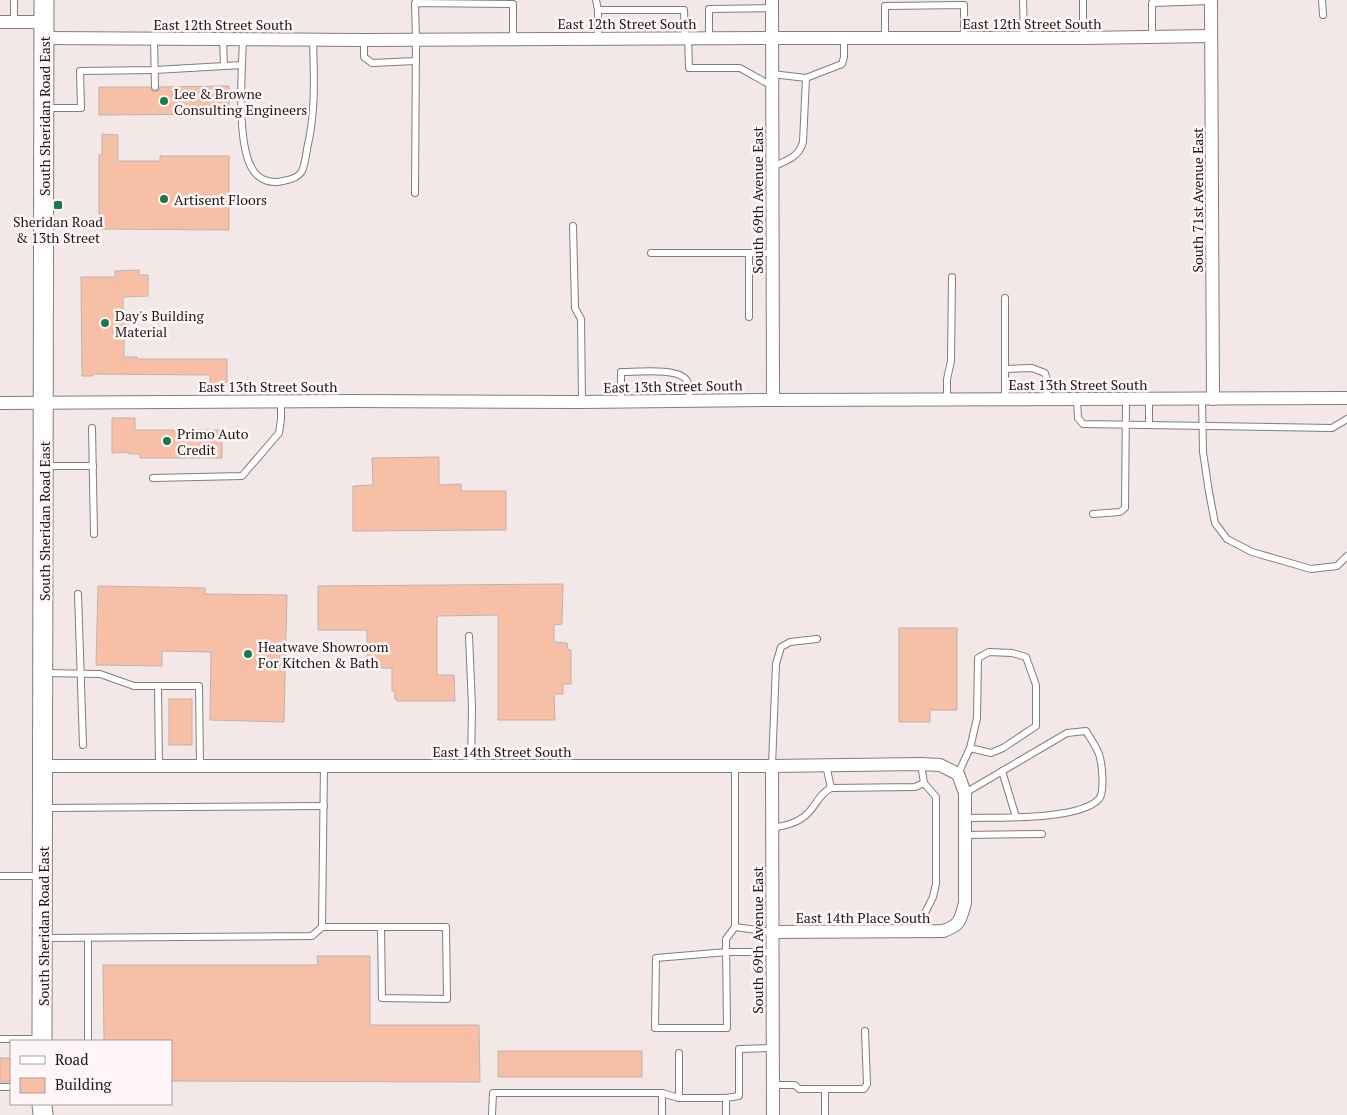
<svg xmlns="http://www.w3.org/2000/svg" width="1347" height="1115" font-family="'PT Serif',serif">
  <rect width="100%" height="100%" fill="#f4e7e7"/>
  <g fill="#f7c0a6" stroke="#beb3af">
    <polygon points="229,86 229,114 99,115 99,87 150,87 151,90 155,92 158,91 160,87"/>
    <polygon points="102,134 118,135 118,161 160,161 160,156 229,156 229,230 99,229 99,155 102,155"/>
    <polygon points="139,270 139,275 148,275 148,296 123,297 123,317 128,317 128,329 126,329 126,334 124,334 124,357 137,357 137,359 227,359 227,386 210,386 210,375 93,374 93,376 82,376 81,277 115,277 115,271"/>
    <polygon points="112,418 135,418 135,430 222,430 222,458 140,458 140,454 129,454 129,452 112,453"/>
    <polygon points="439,457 439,485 461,484 461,491 506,491 506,530 353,531 353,486 373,485 372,458"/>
    <polygon points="563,584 562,624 554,625 554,642 567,643 568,650 571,650 571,684 563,684 563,694 554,694 555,720 498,720 498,615 437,616 437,675 454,675 455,701 397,701 395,699 395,691 392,691 392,668 367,668 367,630 318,630 318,586"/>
    <polygon points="98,586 205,588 205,594 287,595 284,722 210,720 211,652 162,651 162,666 96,665"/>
    <polygon points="899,628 957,628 957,710 930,710 930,722 899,722"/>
    <rect x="169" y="699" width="23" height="46"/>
    <polygon points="317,956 370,956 370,1025 479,1025 480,1082 171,1081 171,1041 104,1041 103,965 318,965"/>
    <rect x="498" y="1051" width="144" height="26"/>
    <rect x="0" y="1058" width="11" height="24"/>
  </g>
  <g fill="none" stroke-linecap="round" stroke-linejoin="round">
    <defs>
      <g id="lane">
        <polyline points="14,0 14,22"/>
        <polyline points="596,0 598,10"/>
        <polyline points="1023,0 1024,38"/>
        <polyline points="1083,0 1083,38"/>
        <polyline points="1322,0 1323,15"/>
        <polyline points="1152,36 1152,3 1211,1"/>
        <polyline points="154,38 155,87"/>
        <polyline points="598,38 598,10 684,10 685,38"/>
        <polyline points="688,38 689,68 740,68 772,86"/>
        <polyline points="709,38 709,9 772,8"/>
        <polyline points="885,38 885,6 964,5 964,38"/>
        <polyline points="223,39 224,66"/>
        <path d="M243,39C242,70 236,145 253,170C259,180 271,184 283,181C289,180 299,177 302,171C305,164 306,156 307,149C316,112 314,76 313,39"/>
        <polyline points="364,40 364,57 372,63 416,61"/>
        <polyline points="772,74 806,78 842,64 844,57 844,38"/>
        <polyline points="45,108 81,108 80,71 155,70 242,65"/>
        <path d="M772,167C785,161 799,158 803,142L806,78"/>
        <polyline points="415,193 416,39 415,3 513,4 513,39"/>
        <polyline points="573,226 575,308 581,319 582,402"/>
        <polyline points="651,253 772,253"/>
        <polyline points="749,253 749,317"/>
        <polyline points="1005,298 1005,369"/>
        <polyline points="1149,399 1149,425"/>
        <polyline points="1202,399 1203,452 1209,492 1215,523 1227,539 1252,552 1311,569 1337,566 1347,556"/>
        <polyline points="947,400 947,379 951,361 952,277"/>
        <polyline points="1005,400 1005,369 1032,368 1045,373 1047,380 1047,400"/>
        <polyline points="1077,400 1078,418 1083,424 1332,428 1347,419"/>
        <path d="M621,402V372C636,372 680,367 687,381C690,386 689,395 689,401"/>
        <polyline points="92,428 94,534"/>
        <polyline points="45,466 93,466"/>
        <polyline points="153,478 242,476 279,433 281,419 281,402"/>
        <polyline points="1093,514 1120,512 1125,508 1126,399"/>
        <polyline points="78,594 83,745"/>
        <polyline points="469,636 472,707 471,766"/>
        <polyline points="45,673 100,674 134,686 199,686 200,765"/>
        <polyline points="158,686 159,766"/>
        <polyline points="735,765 735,927 726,939 727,1028 655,1028 656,958 727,952 772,952"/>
        <polyline points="826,765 831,788"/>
        <polyline points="772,766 776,664 781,647 790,642 817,639"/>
        <polyline points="1002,771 1016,817"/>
        <polyline points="958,774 970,748 977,718 978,658 989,652 1012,653 1026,657 1036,685 1036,726 1003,748 991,753 970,748"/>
        <path d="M965,793L1067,733L1086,731C1090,738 1096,746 1099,754C1102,763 1105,792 1099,799C1079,821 994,817 965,818"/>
        <polyline points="45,808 324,806"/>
        <path d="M772,828C784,826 799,823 808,813C817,804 819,794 831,788L915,787L924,783"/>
        <polyline points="965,835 1042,834"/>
        <polyline points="0,876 39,876"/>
        <polyline points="322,927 446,927 447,999 382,998 381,927"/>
        <polyline points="735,927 772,932"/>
        <polyline points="916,931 933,897 936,884 936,797 924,783 921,764"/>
        <polyline points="44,938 312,936 322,927 324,765"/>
        <polyline points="88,938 88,1041"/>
        <polyline points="0,1039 41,1039"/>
        <polyline points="679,1053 679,1098"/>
        <polyline points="773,1085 795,1085 799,1089 864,1089 867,1084 865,1031"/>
        <polyline points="0,1087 11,1087"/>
        <polyline points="825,1089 825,1115"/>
        <polyline points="662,1093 662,1115"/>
        <polyline points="726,1098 739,1096 739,1049 773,1048"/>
        <polyline points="492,1115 493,1093 662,1093 679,1098 726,1098 726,1115"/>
      </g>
      <g id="street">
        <polyline points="772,0 773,400"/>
        <polyline points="1211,0 1213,399"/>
        <polyline points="0,22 44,22"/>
        <polyline points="44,38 364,40 772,38 1083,38 1211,36"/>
        <polyline points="0,403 353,401 582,402 773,400 1347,398"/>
        <path d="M44,766H772L921,764L940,765L958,774L965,793V903C960,920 961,925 943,931L772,932"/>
        <polyline points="772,766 773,1115"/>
      </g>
      <g id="secondary">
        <polyline points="42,1041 44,0"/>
        <polyline points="42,1104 43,1115"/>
      </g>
    </defs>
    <use href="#lane" stroke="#867b7b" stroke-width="8"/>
    <use href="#street" stroke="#867b7b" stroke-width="14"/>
    <use href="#secondary" stroke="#867b7b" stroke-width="21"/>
    <use href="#lane" stroke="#fff" stroke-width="6"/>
    <use href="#street" stroke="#fff" stroke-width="12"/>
    <use href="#secondary" stroke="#fff" stroke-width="19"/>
  </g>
  <g fill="#1a794f" stroke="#fef6f6" stroke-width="2">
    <circle cx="164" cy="101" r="5"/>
    <circle cx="164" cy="199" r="5"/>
    <rect x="53" y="200" width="10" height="10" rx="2.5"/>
    <circle cx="105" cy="323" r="5"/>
    <circle cx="167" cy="441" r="5"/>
    <circle cx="248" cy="654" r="5"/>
  </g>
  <g text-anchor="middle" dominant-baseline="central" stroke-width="5" stroke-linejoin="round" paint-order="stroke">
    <g font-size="14" fill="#1d1919" stroke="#fef6f6">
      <text x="627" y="23">East 12th Street South</text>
      <text x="1032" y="23">East 12th Street South</text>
      <text x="223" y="24">East 12th Street South</text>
      <text transform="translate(44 116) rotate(-90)">South Sheridan Road East</text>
      <text transform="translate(757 200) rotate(-90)">South 69th Avenue East</text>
      <text transform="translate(1197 200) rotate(-90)">South 71st Avenue East</text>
      <text x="1078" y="384">East 13th Street South</text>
      <text x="268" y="386">East 13th Street South</text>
      <text transform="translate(673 386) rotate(-1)">East 13th Street South</text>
      <text transform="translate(44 521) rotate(-90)">South Sheridan Road East</text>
      <text x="502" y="751">East 14th Street South</text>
      <text x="863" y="917">East 14th Place South</text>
      <text transform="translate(43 926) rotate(-90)">South Sheridan Road East</text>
      <text transform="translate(757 940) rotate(-90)">South 69th Avenue East</text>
    </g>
    <g font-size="14" fill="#1d1919" stroke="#fef6f6" text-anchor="start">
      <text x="174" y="93">Lee &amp; Browne<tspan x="174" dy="16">Consulting Engineers</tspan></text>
      <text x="174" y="199">Artisent Floors</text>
      <text x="58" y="221" text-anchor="middle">Sheridan Road<tspan x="58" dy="16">&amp; 13th Street</tspan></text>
      <text x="115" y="315">Day's Building<tspan x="115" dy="16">Material</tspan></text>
      <text x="177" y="433">Primo Auto<tspan x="177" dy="16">Credit</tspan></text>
      <text x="258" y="646">Heatwave Showroom<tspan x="258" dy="16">For Kitchen &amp; Bath</tspan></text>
    </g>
  </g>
  <rect x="10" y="1040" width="162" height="65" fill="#fef6f6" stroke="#a49e9e"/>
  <rect x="20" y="1056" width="25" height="8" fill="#ffffff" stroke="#a49e9e"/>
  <text x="55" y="1065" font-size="15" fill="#1d1919">Road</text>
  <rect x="20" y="1078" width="25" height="15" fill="#f7c0a6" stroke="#a49e9e"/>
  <text x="55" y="1090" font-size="15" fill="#1d1919">Building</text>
</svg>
